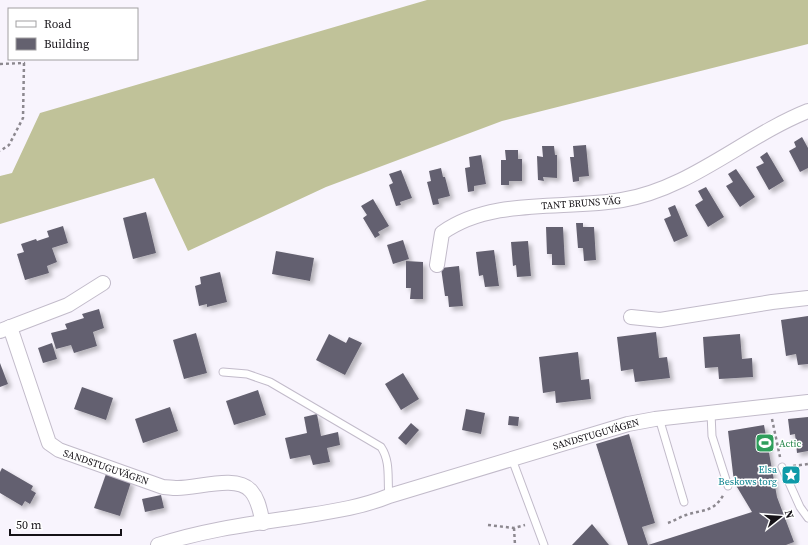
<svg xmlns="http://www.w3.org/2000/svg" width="808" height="545" font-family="'Source Serif 4',serif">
  <defs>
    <filter id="shadow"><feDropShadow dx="3.5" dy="3.5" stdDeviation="2" flood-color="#0004"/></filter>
  </defs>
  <rect width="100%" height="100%" fill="#f8f4fd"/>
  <polygon fill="#c0c299" points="427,0 808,0 808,44 502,121 326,187 188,251 154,178 0,224 0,176 12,173 40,113"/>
  <g fill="#64616f" filter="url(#shadow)">
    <polygon points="802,137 808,148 808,168 800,172 789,151 796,147 794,142"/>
    <polygon points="586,145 589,176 579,177 579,181 573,182 570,157 574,157 573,146"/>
    <polygon points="542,146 554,146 555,155 557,155 557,178 543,177 544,181 538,180 537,156 543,157"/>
    <polygon points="505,150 518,150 518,159 522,159 522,181 509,181 509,185 501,185 501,160 506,160"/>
    <polygon points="767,152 784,181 769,190 756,167 764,163 760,157"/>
    <polygon points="481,155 486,184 474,186 474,191 468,192 465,168 470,167 469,157"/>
    <polygon points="441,168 443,177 445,177 450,196 438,199 439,204 433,205 427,182 431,181 429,171"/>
    <polygon points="736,169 755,197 740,207 726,186 733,182 728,174"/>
    <polygon points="401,170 412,198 400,202 401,205 396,206 389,185 393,183 389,174"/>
    <polygon points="706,187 724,217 708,227 695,205 703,200 698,191"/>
    <polygon points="373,199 389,226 378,232 380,235 375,238 363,218 367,215 361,206"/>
    <polygon points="675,205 688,236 674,242 664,219 671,216 668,208"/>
    <polygon points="146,212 156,253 133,259 123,218"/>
    <polygon points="576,223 583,223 583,227 594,227 596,260 584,261 583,248 578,248"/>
    <polygon points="63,226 68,243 52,248 57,262 47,266 49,273 25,280 17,254 24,252 21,244 36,239 37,241 49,237 47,231"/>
    <polygon points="546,227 563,227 565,265 552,265 552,254 547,254"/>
    <polygon points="403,240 409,259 393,264 387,245"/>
    <polygon points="528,241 531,276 517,277 516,265 513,266 511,242"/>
    <polygon points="494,250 499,286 485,287 483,275 479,276 476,252"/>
    <polygon points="276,251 314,258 310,281 272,274"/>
    <polygon points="406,261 423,262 423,299 410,299 411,288 406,288"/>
    <polygon points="459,266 463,306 449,307 448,296 445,296 441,268"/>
    <polygon points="220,272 227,302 207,307 207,304 199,306 195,286 201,284 200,277"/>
    <polygon points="99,309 104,328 93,332 97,346 74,353 71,345 56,349 51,333 67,329 65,324 84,318 82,314"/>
    <polygon points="808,316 808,364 798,365 796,354 786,356 781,320"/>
    <polygon points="656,332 659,358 667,357 670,378 635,382 633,369 621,371 617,337"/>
    <polygon points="196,333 207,373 184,379 173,340"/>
    <polygon points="329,334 346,343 349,337 362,343 345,375 316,360"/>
    <polygon points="740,334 742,359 752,358 753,377 719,379 718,367 705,368 703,337"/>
    <polygon points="52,343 57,359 43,363 38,348"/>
    <polygon points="578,352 581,380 589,379 591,399 556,403 555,391 543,393 539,357"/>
    <polygon points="0,363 8,384 0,387"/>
    <polygon points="403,373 419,399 401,410 385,384"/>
    <polygon points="82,387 113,398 106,420 74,409"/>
    <polygon points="258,390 266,415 234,425 226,401"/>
    <polygon points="170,407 178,431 143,443 135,419"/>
    <polygon points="466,409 485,413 481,434 462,430"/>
    <polygon points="317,414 321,436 338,432 340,445 327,448 330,462 313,465 310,455 290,459 285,438 307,433 304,417"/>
    <polygon points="509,416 519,417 518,426 508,425"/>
    <polygon points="808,417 808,451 797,453 795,434 790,435 788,419"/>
    <polygon points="411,423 419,430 406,445 398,438"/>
    <polygon points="764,425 777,497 794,542 786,545 648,545 752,512 734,482 728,431"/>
    <polygon points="629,434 655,523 642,527 648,545 628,545 596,444"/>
    <polygon points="2,468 33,486 31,490 36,493 30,504 25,501 22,506 0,493 0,472"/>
    <polygon points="106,474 131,482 120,516 94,508"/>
    <polygon points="161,495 164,508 145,512 142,499"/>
    <polygon points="592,524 609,545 572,545"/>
  </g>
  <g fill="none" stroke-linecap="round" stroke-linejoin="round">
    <defs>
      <g id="service">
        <path d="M223,372L247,374L270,382L381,447C391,462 387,479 389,496"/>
        <polyline points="711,413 712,436 728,486"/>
        <polyline points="659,418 684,502"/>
        <polyline points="512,459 544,545"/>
        <polyline points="782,467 800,507 808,518"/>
      </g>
      <g id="minor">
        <path d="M437,265L442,233C492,197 565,210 622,200C690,189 745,136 808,111"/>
        <polyline points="631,317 660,320 772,302 808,298"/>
        <path d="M10,327L49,443L59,450L163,487C167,487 172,488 176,488C196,489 236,474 251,491C259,500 260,512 263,523"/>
        <polyline points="0,331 68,305 103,283"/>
        <path d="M158,545C203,530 250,524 297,517C328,512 360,508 389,496L628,424L655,419L808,402"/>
      </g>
    </defs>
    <use href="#service" stroke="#c2bbca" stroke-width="9"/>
    <use href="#minor" stroke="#c2bbca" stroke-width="16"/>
    <g stroke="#8c888f" stroke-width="2.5" stroke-dasharray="3 3" stroke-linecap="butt">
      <polyline points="0,64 24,63 23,118 9,145 0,151"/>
      <polyline points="772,419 780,457"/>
      <polyline points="793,466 808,464"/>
      <path d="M668,523C674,521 680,517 686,515C704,509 713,513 724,494"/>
      <polyline points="488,525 514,528 525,525"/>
      <polyline points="514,528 515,545"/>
    </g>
    <use href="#service" stroke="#fff" stroke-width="7"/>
    <use href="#minor" stroke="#fff" stroke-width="14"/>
  </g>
  <defs>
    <symbol id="stadium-square" viewBox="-11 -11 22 22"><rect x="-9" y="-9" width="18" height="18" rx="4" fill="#2e9e5b" stroke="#fff"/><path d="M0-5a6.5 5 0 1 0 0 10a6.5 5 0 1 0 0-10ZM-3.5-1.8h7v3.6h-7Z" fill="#fff"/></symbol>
    <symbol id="sight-square" viewBox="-11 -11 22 22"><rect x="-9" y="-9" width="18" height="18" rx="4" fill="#0f9aa8" stroke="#fff"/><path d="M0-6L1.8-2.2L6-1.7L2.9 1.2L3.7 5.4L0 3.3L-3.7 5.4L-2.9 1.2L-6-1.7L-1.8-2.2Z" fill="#fff"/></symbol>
  </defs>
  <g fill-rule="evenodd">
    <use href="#stadium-square" x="754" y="432" width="22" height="22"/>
    <use href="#sight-square" x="780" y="464" width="22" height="22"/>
  </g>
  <g text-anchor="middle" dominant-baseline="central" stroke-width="3" stroke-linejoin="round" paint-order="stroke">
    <g font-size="10" fill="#151217" stroke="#fff">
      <text transform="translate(581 203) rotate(-4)">TANT BRUNS VÄG</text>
      <text transform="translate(596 434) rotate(-16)">SANDSTUGUVÄGEN</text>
      <text transform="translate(106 467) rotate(19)">SANDSTUGUVÄGEN</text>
    </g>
    <g font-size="10" fill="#27864d" stroke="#fff" text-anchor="start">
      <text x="779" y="443">Actic</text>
    </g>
    <g font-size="10" fill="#0d838f" stroke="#fff" text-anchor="end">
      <text x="777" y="469">Elsa<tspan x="777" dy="12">Beskows torg</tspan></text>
    </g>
  </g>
  <rect x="8" y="8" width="130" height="52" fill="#ffffff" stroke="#a1a0a2"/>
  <rect x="16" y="21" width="20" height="6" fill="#ffffff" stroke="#a1a0a2"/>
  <text x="44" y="28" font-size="12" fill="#151217">Road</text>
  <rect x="16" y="38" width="20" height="12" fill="#64616f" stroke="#a1a0a2"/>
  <text x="44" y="48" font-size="12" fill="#151217">Building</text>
  <g transform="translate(780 517) rotate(73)" stroke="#ffffff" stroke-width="3" paint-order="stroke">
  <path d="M0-3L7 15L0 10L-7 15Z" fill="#151217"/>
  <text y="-6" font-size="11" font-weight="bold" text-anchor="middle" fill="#151217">N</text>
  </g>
  <path d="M10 529v6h111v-6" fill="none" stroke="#151217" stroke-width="2"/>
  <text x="16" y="529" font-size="12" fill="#151217" stroke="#ffffff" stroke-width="3" paint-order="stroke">50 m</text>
</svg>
